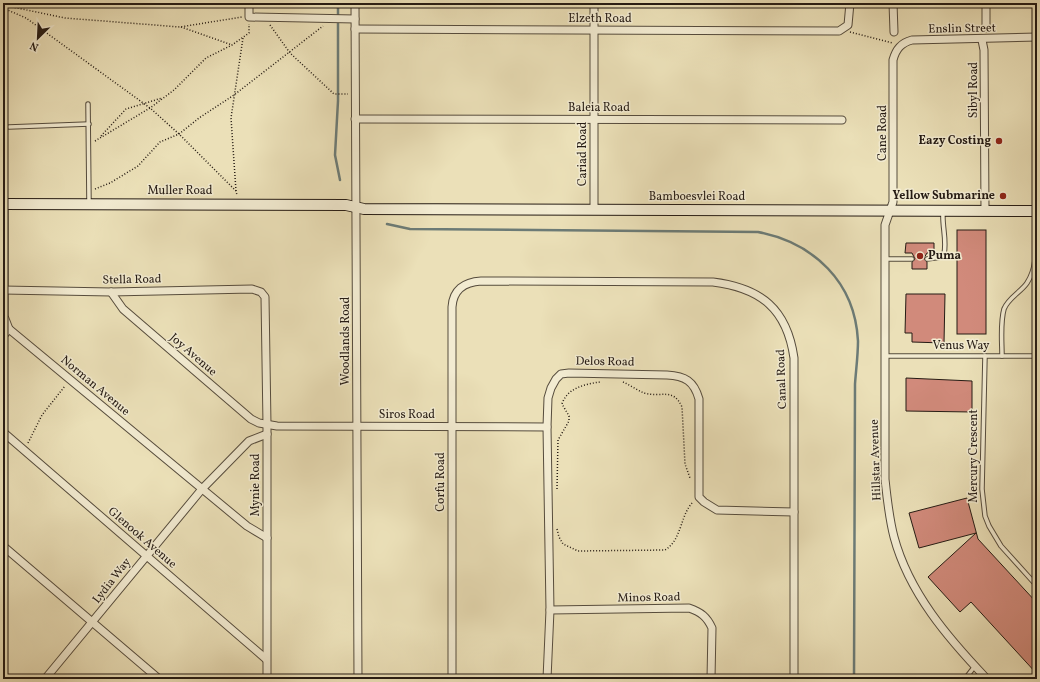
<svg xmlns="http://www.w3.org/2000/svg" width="1040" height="682" font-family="Vollkorn,serif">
  <rect width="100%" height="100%" fill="#ebe0b8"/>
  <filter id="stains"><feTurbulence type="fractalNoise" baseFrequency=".005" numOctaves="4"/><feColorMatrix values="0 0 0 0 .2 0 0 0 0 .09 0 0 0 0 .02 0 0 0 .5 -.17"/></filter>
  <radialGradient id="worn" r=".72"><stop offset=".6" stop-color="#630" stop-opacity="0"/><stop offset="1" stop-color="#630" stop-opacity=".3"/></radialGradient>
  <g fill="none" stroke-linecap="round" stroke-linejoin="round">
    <g stroke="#6c7b76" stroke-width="2.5">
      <polyline points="338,3 338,101 335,155 340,180"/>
      <path d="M387,224L410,229L758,232C814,243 855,282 858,341C858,355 856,370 855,384L854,679"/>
    </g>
  </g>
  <g fill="#d18a7b" stroke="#251b14">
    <rect x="957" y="230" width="29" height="104"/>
    <polygon points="906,243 934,243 934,253 927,253 924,258 927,262 927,269 912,269 912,262 915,259 912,253 905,253"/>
    <polygon points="906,294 945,294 944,343 912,342 912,333 905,333"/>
    <polygon points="906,378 972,381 972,412 906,411"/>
    <polygon points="967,498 978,539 1037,603 1037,674 971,602 960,612 928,577 976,533 919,548 909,513"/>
  </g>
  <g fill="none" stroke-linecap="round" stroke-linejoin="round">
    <defs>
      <g id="lane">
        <polyline points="88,104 89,203"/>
        <polyline points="9,127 89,124"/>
        <polyline points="4,164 4,203"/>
        <polyline points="886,259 912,259"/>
        <path d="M927,259L942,257L944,254C947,240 942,227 943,212"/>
        <polyline points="885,356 1037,356"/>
        <polyline points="985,356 982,489 985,516 989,526 1001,546 1037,586"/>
        <path d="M1002,356C1002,342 1000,323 1004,309C1008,298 1021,292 1027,283C1036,269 1036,254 1035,238"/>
        <polyline points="965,679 975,666"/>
      </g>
      <g id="street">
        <polyline points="249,3 249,17 355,19"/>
        <polyline points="355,3 358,679"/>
        <polyline points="893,3 894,32"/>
        <polyline points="986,3 986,28"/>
        <polyline points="355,29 839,31 848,25 850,3"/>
        <polyline points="982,40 984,50 985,211"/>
        <polyline points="355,119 842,120"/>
        <polyline points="4,204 4,316 9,329 247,526 267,538"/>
        <polyline points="594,210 594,3"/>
        <polyline points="3,290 111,292 252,289 261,292 265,297 267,425 267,679"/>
        <polyline points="111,292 123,309 251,419 259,423 277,426 547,427"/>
        <polyline points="3,336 9,329"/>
        <polyline points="3,432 266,659"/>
        <polyline points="3,546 159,679"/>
        <path d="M550,610L689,608C701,612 707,617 712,628L711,679"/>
        <polyline points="45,679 202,489 249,441 267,434"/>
        <path d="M452,679V307C453,290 464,282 481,281L713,282C761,288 787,309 794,358V679"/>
        <path d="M547,679L550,610L547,427L548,398L551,388L556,379L561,374L569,373L667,375C685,376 694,381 699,399V497L704,502L717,510L794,512"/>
        <path d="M987,679C948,638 909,593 894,537C889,518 887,498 885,479V225L893,202V60C896,49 901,43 912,40L1037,37"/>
      </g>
      <polyline id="secondary" points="3,204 346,205 364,209 1037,211"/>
    </defs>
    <use href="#lane" stroke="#564c3d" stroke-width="5.5"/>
    <use href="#street" stroke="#564c3d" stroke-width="9"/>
    <use href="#secondary" stroke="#251b14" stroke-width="12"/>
    <g stroke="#251b14" stroke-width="1.5" stroke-dasharray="1 2" stroke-linecap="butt">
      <polyline points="3,5 65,18 180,27 242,17"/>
      <polyline points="3,8 26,18 150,108 179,134 236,191 237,195"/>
      <polyline points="270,25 290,53 334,94 348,94"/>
      <polyline points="181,27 232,45"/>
      <polyline points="850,32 893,43"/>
      <polyline points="101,136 126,109 162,98"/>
      <polyline points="95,141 150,108 174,90 206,58 232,45 249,33 249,24"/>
      <polyline points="95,189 110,183 138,166 160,142 179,134 199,118 234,95 323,26"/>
      <polyline points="236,191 231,118 243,38"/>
      <path d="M623,382C630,385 637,390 644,393C661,398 673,387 682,407L685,464L690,478"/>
      <polyline points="28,443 42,415 65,386"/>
      <path d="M557,489L558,440L569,421V416L562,404C567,388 585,384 600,382"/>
      <path d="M557,529L559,537L563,544L578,551L665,550C682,540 680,515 693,502"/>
    </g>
    <use href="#lane" stroke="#f2ebd1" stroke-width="3.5"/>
    <use href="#street" stroke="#f2ebd1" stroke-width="7"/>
    <use href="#secondary" stroke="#f2ebd1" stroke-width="10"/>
  </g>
  <g fill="#8f2418" stroke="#f2ebd1" stroke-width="1.5">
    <circle cx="999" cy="141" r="4"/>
    <circle cx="1003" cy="196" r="4"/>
    <circle cx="920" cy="256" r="4"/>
  </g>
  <g text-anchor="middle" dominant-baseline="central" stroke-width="3" stroke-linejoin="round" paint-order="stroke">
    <g font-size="12" fill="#251b14" stroke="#f2ebd1">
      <text x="600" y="19">Elzeth Road</text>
      <text transform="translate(962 29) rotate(-1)">Enslin Street</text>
      <text transform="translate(974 90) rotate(-90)">Sibyl Road</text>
      <text x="599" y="108">Baleia Road</text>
      <text transform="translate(883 133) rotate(-90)">Cane Road</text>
      <text transform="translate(583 154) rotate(-90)">Cariad Road</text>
      <text x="180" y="191">Muller Road</text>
      <text x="697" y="197">Bamboesvlei Road</text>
      <text transform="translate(132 280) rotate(-1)">Stella Road</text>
      <text transform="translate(346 341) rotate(-90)">Woodlands Road</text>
      <text x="961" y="346">Venus Way</text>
      <text transform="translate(193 355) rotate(41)">Joy Avenue</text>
      <text transform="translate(605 362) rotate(1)">Delos Road</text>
      <text transform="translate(782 379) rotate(-92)">Canal Road</text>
      <text transform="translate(95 386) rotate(40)">Norman Avenue</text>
      <text x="407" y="415">Siros Road</text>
      <text transform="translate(974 456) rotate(-90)">Mercury Crescent</text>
      <text transform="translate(876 460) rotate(-92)">Hillstar Avenue</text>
      <text transform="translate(441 482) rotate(-90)">Corfu Road</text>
      <text transform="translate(256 485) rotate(-90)">Mynie Road</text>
      <text transform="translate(142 538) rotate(41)">Glenook Avenue</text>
      <text transform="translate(112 581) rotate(-52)">Lydia Way</text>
      <text transform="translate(649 598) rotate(-1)">Minos Road</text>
    </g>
    <g font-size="12" font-weight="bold" fill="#251b14" stroke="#f2ebd1" text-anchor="end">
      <text x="991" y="141">Eazy Costing</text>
      <text x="995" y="196">Yellow Submarine</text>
      <text x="928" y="256" text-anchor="start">Puma</text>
    </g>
  </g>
  <rect width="1040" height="682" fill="none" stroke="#ebe0b8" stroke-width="16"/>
  <rect x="4" y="4" width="1032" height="674" fill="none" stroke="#251b14" stroke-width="2"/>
  <rect x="8" y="8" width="1024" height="666" fill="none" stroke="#251b14"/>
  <g transform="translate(38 38) rotate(204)" stroke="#f2ebd1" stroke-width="3" paint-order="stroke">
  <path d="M0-3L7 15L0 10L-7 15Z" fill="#251b14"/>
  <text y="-6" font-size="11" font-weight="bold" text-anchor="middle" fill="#251b14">N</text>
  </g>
  <rect width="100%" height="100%" filter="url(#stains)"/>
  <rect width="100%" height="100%" fill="url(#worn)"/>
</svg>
